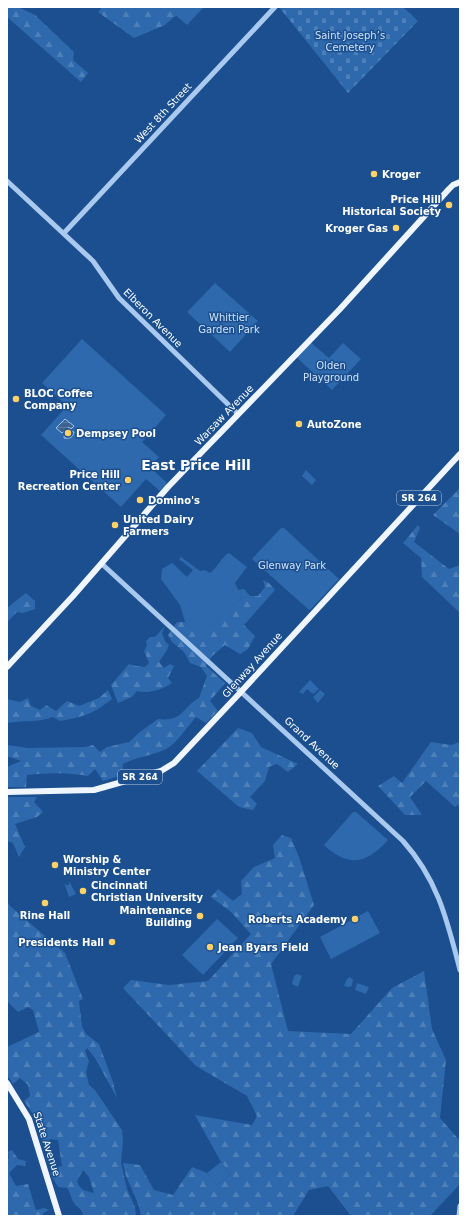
<svg xmlns="http://www.w3.org/2000/svg" width="467" height="1223" font-family="'DejaVu Sans',sans-serif">
  <defs>
    <pattern id="forest-firs" width="22" height="20" patternUnits="userSpaceOnUse"><rect width="22" height="20" fill="#2e69ad"/><path d="M5 1l3.5 6h-7zM16 11l3.5 6h-7z" fill="#4d80b9"/></pattern>
    <pattern id="cemetery-stones" width="16" height="16" patternUnits="userSpaceOnUse"><rect width="16" height="16" fill="#2e69ad"/><path d="M2 7V4a2 2 0 0 1 4 0v3zM10 15v-3a2 2 0 0 1 4 0v3z" fill="#4d80b9"/></pattern>
    <pattern id="water-rules" width="6" height="5" patternUnits="userSpaceOnUse"><rect width="6" height="5" fill="#3c6290"/><path d="M0 2.5h6" fill="none" stroke="#597aa1"/></pattern>
  </defs>
  <rect width="100%" height="100%" fill="#1b4f8f"/>
  <g fill="#2e69ad">
    <polygon points="127,7 204,7 187,25 173,13 157,29 147,20"/>
    <polygon points="215,283 258,321 230,352 187,312"/>
    <polygon points="82,339 166,415 142,442 159,457 150,467 167,483 160,491 146,479 121,507 41,435 67,406 42,383"/>
    <polygon points="309,341 329,358 343,343 361,359 332,390 295,356"/>
    <polygon points="306,470 316,480 312,485 302,476"/>
    <polygon points="281,528 284,528 339,579 311,609 309,610 252,559"/>
    <path d="M229,553L247,567L235,583L242,598L199,635L192,630L185,622L180,605L161,579L162,569L172,563L187,577L193,570L179,559L181,557L200,571L205,570L210,573C218,567 222,556 229,553Z"/>
    <polygon points="310,680 319,689 313,694 307,689 303,694 299,692"/>
    <polygon points="320,690 325,694 318,703 313,697"/>
    <path d="M353,812H356L388,840C366,864 349,868 324,845Z"/>
    <polygon points="69,881 76,894 69,897 64,883 66,885 69,885"/>
    <polygon points="368,911 380,933 331,959 320,937"/>
    <polygon points="217,919 238,938 203,975 182,955"/>
    <polygon points="297,974 302,976 298,987 292,984 294,976"/>
    <polygon points="350,977 353,980 352,986 349,987 344,986 347,979"/>
    <polygon points="357,983 369,987 366,994 355,990"/>
    <polygon points="221,1162 231,1174 217,1185 207,1173"/>
  </g>
  <g fill="url(#forest-firs)" fill-rule="evenodd">
    <polygon points="7,7 18,7 35,15 74,52 73,60 88,73 81,82 7,17"/>
    <polygon points="102,7 201,7 174,17 165,25 134,38 98,12"/>
    <polygon points="460,488 460,534 433,515"/>
    <polygon points="418,525 420,528 414,542 449,569 460,565 460,613 422,577 421,558 403,543"/>
    <path d="M263,580L269,583L275,590L244,625L255,636L248,649L240,654L225,645L212,656L206,666L225,683L210,701L218,711L206,723L196,717C188,726 175,746 164,750C150,756 136,757 123,764L122,775L103,781L95,769L88,776C67,772 48,773 27,775L26,787H7V767L21,761L7,756V745L28,748L85,747L93,745L100,752L107,747L129,742L140,732L158,719C184,722 181,708 199,698L207,676L201,667L190,663L184,652L172,642L168,635L177,622H185L192,630L199,634L242,598L238,590L244,589L250,596H258L265,587Z"/>
    <polygon points="26,593 35,601 35,609 23,613 17,612 9,620 7,624 7,608"/>
    <path d="M165,626L162,633L165,641L169,645L167,650L159,662L164,668L170,664L174,666L168,678L172,683C161,690 150,694 137,691L132,697L118,703L111,685L129,664L136,666L145,667L149,663L144,651L147,646L146,641L150,637H155Z"/>
    <path d="M108,690L112,699C93,714 83,717 60,721L53,717C39,723 22,720 7,723V699L20,702L28,698L31,706L40,710L46,705L56,711L67,701L79,706L99,698Z"/>
    <polygon points="238,728 252,733 261,747 298,764 288,772 277,764 269,767 265,781 250,797 257,804 253,810 239,807 197,771"/>
    <polygon points="431,742 451,745 460,742 460,804 455,807 426,781 410,797 422,815 405,815 378,786 394,776 402,783"/>
    <polygon points="7,797 37,797 34,802 43,812 37,817 15,824 25,847 19,857 13,843 7,841"/>
    <polygon points="282,835 291,838 299,857 314,905 271,964 288,1031 351,1034 392,988 424,971 432,1029 446,1060 440,1118 460,1141 460,1184 430,1216 351,1216 328,1186 309,1190 293,1216 141,1216 139,1206 126,1176 123,1163 140,1165 154,1190 173,1195 192,1167 207,1173 217,1185 231,1174 221,1162 195,1115 252,1125 257,1116 247,1096 196,1066 123,988 131,980 169,985 208,981 251,934 231,912 211,897 218,889 233,901 242,894 241,881 254,867 275,858 273,845"/>
    <path d="M7,901L10,906L65,953L83,999L79,1001L82,1026L86,1034L99,1044L113,1082L117,1098L95,1058L87,1048L85,1051L89,1061L86,1072L89,1085L95,1090L122,1130L123,1141L121,1163L127,1189L135,1207L136,1216H84C82,1208 78,1209 74,1203C71,1199 71,1193 67,1188L58,1187L50,1173L57,1167L62,1166L58,1140L51,1139L43,1143L33,1114L24,1101L30,1096L28,1085L20,1078L13,1084L7,1075V1047L39,1032L33,1010L28,1007L18,1012L7,1001ZM83,1170L89,1177L94,1193C85,1191 80,1190 77,1181Z"/>
    <polygon points="12,1150 18,1159 26,1161 25,1166 17,1165 9,1173 16,1186 28,1184 36,1210 44,1208 49,1210 43,1213 43,1216 7,1216 7,1159 9,1158 8,1152"/>
  </g>
  <polygon fill="url(#cemetery-stones)" points="279,7 403,7 418,21 348,93"/>
  <path fill="url(#water-rules)" stroke="#9cc4f0" d="M65,419L74,426L71,429L68,427L71,431L74,432C73,437 70,439 64,438L65,431L62,433L56,428Z"/>
  <g fill="none" stroke-linecap="round" stroke-linejoin="round">
    <g stroke="#a9c9ee" stroke-width="5">
      <polyline points="7,181 93,261 119,298 238,414"/>
      <polyline points="64,233 275,7"/>
      <path d="M102,564L403,841C438,880 447,920 460,970"/>
      <polyline points="459,1216 460,1206"/>
    </g>
    <g stroke="#f0f6ff" stroke-width="6">
      <polyline points="7,667 73,596 168,487 340,309 449,189 453,185 460,182"/>
      <polyline points="7,792 94,790 161,771 174,763 238,695 460,454"/>
      <polyline points="7,1083 29,1119 59,1216"/>
    </g>
  </g>
  <g fill="#ffd166" stroke="#1b4f8f" stroke-width="1.5">
    <circle cx="374" cy="174" r="4"/>
    <circle cx="449" cy="205" r="4"/>
    <circle cx="396" cy="228" r="4"/>
    <circle cx="16" cy="399" r="4"/>
    <circle cx="299" cy="424" r="4"/>
    <circle cx="68" cy="433" r="4"/>
    <circle cx="128" cy="480" r="4"/>
    <circle cx="140" cy="500" r="4"/>
    <circle cx="115" cy="525" r="4"/>
    <circle cx="55" cy="865" r="4"/>
    <circle cx="83" cy="891" r="4"/>
    <circle cx="45" cy="903" r="4"/>
    <circle cx="200" cy="916" r="4"/>
    <circle cx="355" cy="919" r="4"/>
    <circle cx="112" cy="942" r="4"/>
    <circle cx="210" cy="947" r="4"/>
  </g>
  <g text-anchor="middle" dominant-baseline="central" stroke-width="3" stroke-linejoin="round" paint-order="stroke">
    <g fill="#1b4f8f" stroke="#bbcadd" stroke-width="1">
      <rect x="397" y="491" width="44" height="14" rx="3"/>
      <rect x="118" y="770" width="44" height="14" rx="3"/>
    </g>
    <g font-size="9" font-weight="bold" fill="#fff">
      <text x="419" y="498">SR 264</text>
      <text x="140" y="777">SR 264</text>
    </g>
    <g font-size="10" fill="#cfe3fa" stroke="#1b4f8f">
      <text x="350" y="35">Saint Joseph’s<tspan x="350" dy="12">Cemetery</tspan></text>
      <text x="229" y="317">Whittier<tspan x="229" dy="12">Garden Park</tspan></text>
      <text x="331" y="365">Olden<tspan x="331" dy="12">Playground</tspan></text>
      <text x="292" y="565">Glenway Park</text>
    </g>
    <g font-size="10" fill="#fff" stroke="#1b4f8f">
      <text transform="translate(163 113) rotate(-47)">West 8th Street</text>
      <text transform="translate(153 318) rotate(45)">Elberon Avenue</text>
      <text transform="translate(224 415) rotate(-46)">Warsaw Avenue</text>
      <text transform="translate(252 665) rotate(-48)">Glenway Avenue</text>
      <text transform="translate(312 743) rotate(43)">Grand Avenue</text>
      <text transform="translate(47 1144) rotate(72)">State Avenue</text>
    </g>
    <g font-size="10" font-weight="bold" fill="#fff" stroke="#1b4f8f" text-anchor="start">
      <text x="382" y="174">Kroger</text>
      <text x="441" y="199" text-anchor="end">Price Hill<tspan x="441" dy="12">Historical Society</tspan></text>
      <text x="388" y="228" text-anchor="end">Kroger Gas</text>
      <text x="24" y="393">BLOC Coffee<tspan x="24" dy="12">Company</tspan></text>
      <text x="307" y="424">AutoZone</text>
      <text x="76" y="433">Dempsey Pool</text>
      <text x="120" y="474" text-anchor="end">Price Hill<tspan x="120" dy="12">Recreation Center</tspan></text>
      <text x="148" y="500">Domino's</text>
      <text x="123" y="519">United Dairy<tspan x="123" dy="12">Farmers</tspan></text>
      <text x="63" y="859">Worship &amp;<tspan x="63" dy="12">Ministry Center</tspan></text>
      <text x="91" y="885">Cincinnati<tspan x="91" dy="12">Christian University</tspan></text>
      <text x="192" y="910" text-anchor="end">Maintenance<tspan x="192" dy="12">Building</tspan></text>
      <text x="45" y="915" text-anchor="middle">Rine Hall</text>
      <text x="347" y="919" text-anchor="end">Roberts Academy</text>
      <text x="104" y="942" text-anchor="end">Presidents Hall</text>
      <text x="218" y="947">Jean Byars Field</text>
    </g>
    <g font-size="14" font-weight="bold" fill="#fff" stroke="#1b4f8f">
      <text x="196" y="465">East Price Hill</text>
    </g>
  </g>
  <rect width="467" height="1223" fill="none" stroke="#ffffff" stroke-width="16"/>
</svg>
